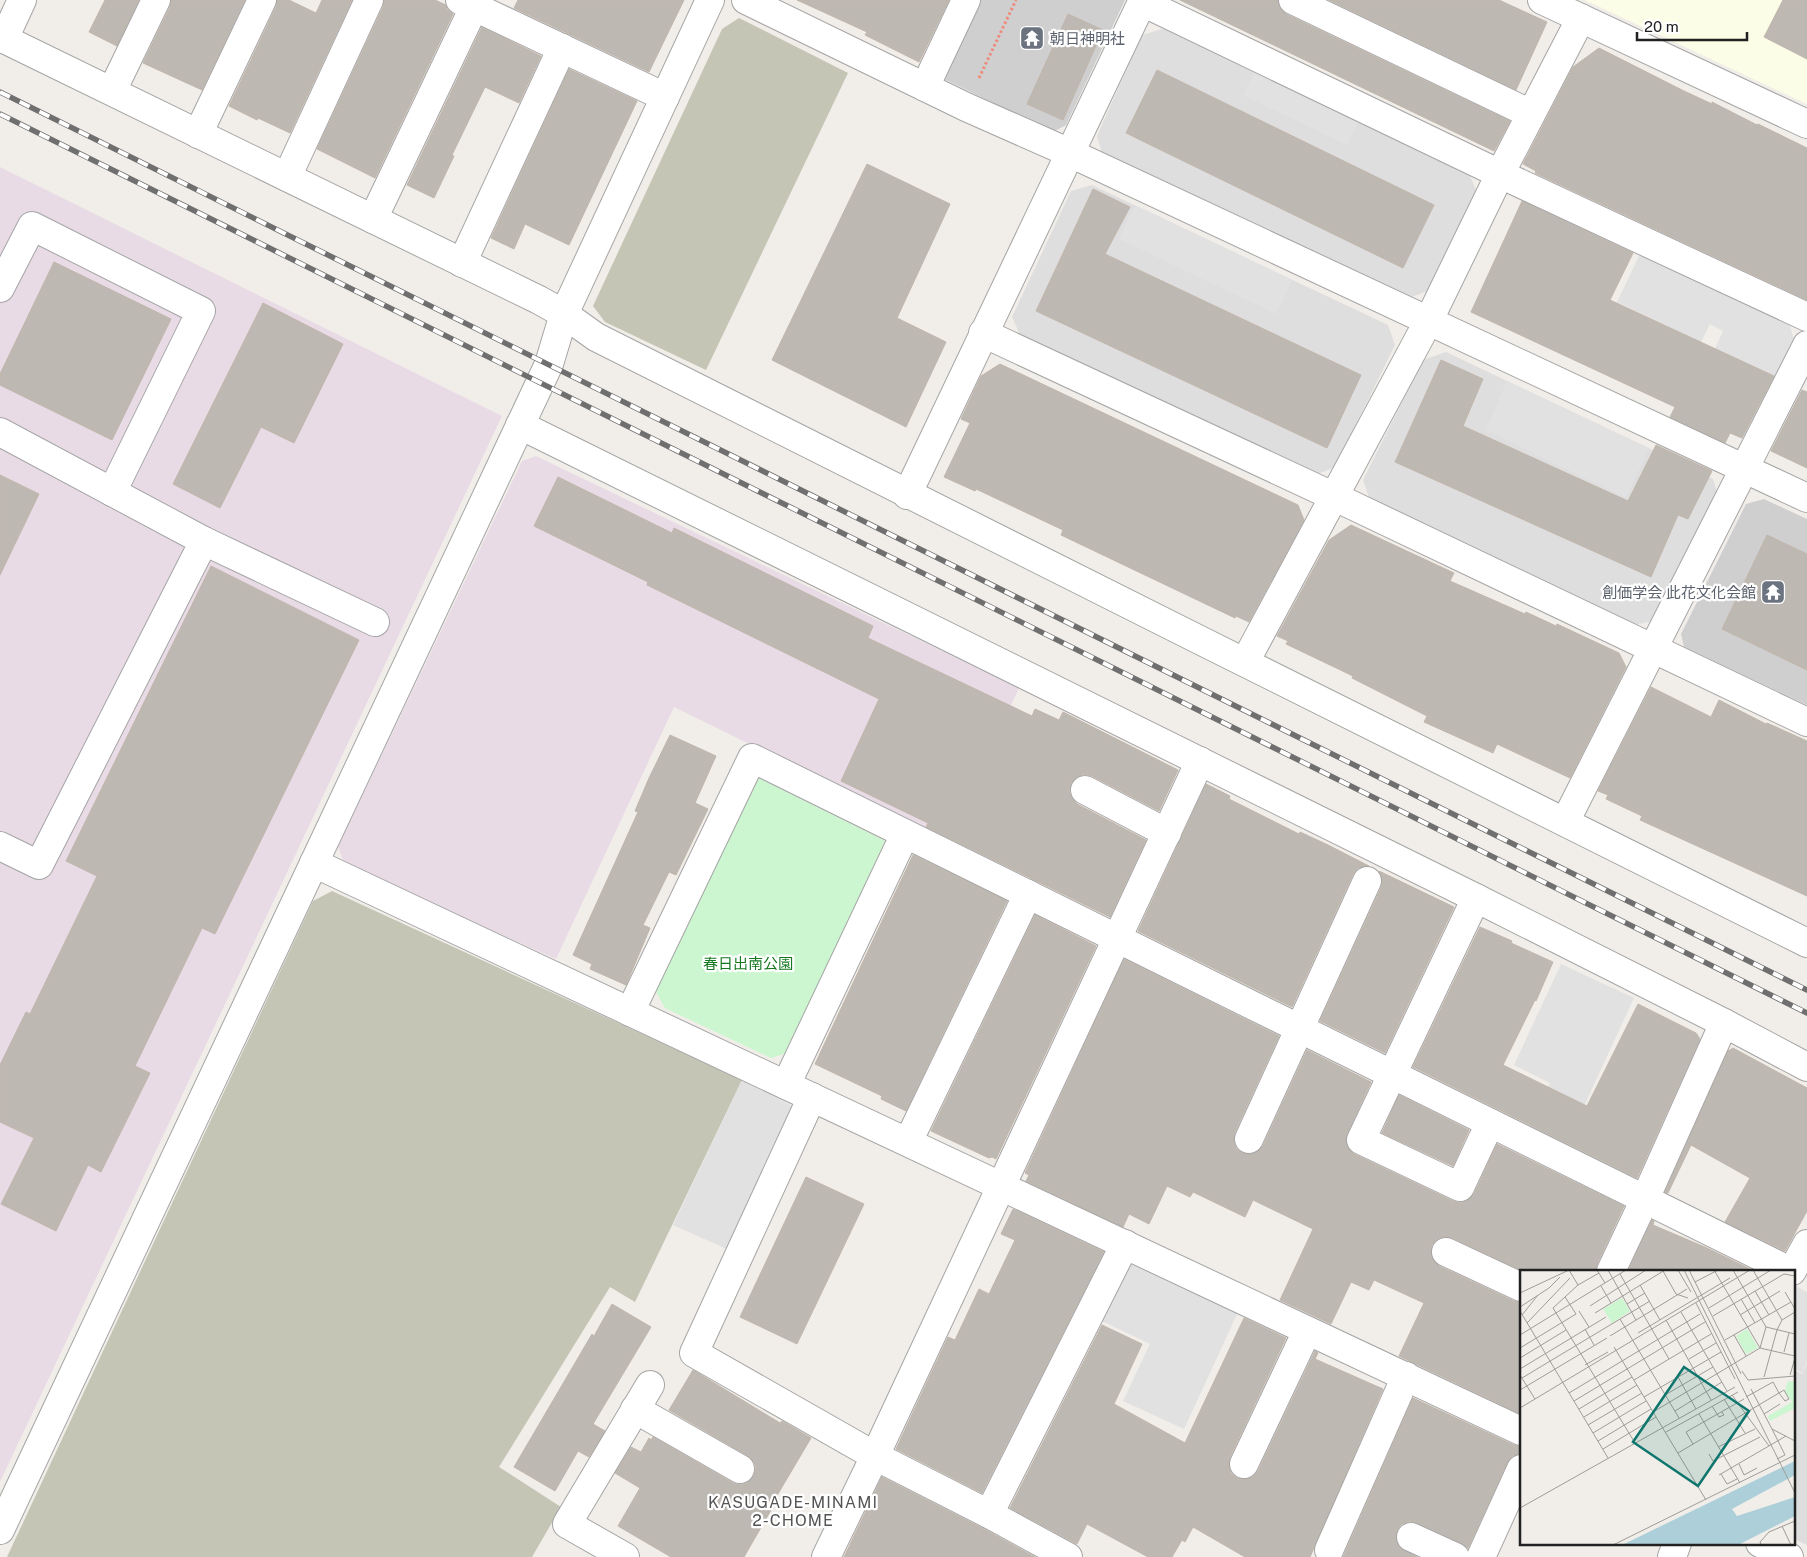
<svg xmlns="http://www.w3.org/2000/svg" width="1807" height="1557" font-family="'Public Sans','Noto Sans JP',sans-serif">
  <rect width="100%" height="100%" fill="#f1eee9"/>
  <g fill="#dfdede">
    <polygon points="1165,28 1469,173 1477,193 1427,291 1407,299 1103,156 1097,136 1142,35"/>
    <polygon points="1092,185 1388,325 1395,345 1335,467 1313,476 1021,337 1012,317 1071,191"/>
    <polygon points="1446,352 1713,479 1718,495 1657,620 1635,625 1370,500 1363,480 1423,360"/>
    <polygon points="1807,1364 1807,1545 1793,1539 1793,1370 1802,1374"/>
  </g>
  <g fill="#e9dbe6">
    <polygon points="0,167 502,416 0,1482"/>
    <polygon points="536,456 1019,688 948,842 674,707 556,959 345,865 338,847 522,461"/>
  </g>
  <polygon fill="#fcfde6" points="1585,0 1807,0 1807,104 1730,68"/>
  <g fill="#cfcfcf">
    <polygon points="976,0 1125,0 1066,125 1053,132 940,77"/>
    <polygon points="1764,499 1807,519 1807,705 1684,647 1681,634 1746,504"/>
  </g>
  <g fill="#c4c5b5">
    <polygon points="739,18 848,73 706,370 605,322 593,306 722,29"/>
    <polygon points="332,891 742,1080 635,1302 610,1287 499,1467 561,1507 532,1557 7,1557 313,901"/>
  </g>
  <polygon fill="#cbf6d0" points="759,778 885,841 787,1053 771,1058 665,1008 654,988"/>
  <g fill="#e1e1e1">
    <polygon points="1255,71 1359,120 1347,145 1243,95"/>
    <polygon points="1135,205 1292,280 1276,314 1119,239"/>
    <polygon points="1641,252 1788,320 1795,342 1777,378 1715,349 1723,331 1710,324 1701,342 1617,302"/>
    <polygon points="1507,381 1649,448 1626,498 1486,430"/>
    <polygon points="1561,964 1634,998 1566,1145 1530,1127 1550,1083 1514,1065"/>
    <polygon points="742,1080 794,1107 729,1250 673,1225"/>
    <polygon points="1130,1261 1238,1312 1184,1429 1123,1401 1150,1344 1102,1321"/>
    <polygon points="1793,1285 1807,1292 1807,1362 1802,1373 1793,1368"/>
  </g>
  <g fill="#beb8b2" stroke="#c1b6ac">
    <polygon points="105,0 139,0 117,46 89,32"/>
    <polygon points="171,0 245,0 202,90 143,63 170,7"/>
    <polygon points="277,0 289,0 316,13 322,0 352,0 290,133 258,118 257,120 229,106 276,7"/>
    <polygon points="384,0 435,0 446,5 447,9 453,14 375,178 317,149 383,7"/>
    <polygon points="518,0 684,0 649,72 514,8"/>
    <polygon points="797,0 949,0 919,62 865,35 867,32"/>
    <polygon points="1180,0 1278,0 1280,8 1286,14 1510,121 1494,151"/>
    <polygon points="1329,0 1499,0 1547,22 1516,90"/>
    <polygon points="1783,0 1807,0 1807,59 1764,37"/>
    <polygon points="1068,14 1103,30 1063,120 1027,104"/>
    <polygon points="482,27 541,56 519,103 485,87 452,155 454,156 434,198 407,185"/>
    <polygon points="1599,48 1684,91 1712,104 1712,102 1757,125 1758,124 1807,148 1807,300 1535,173 1536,171 1523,164 1573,67"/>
    <polygon points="569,69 637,101 569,245 525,224 514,249 491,238"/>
    <polygon points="1157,70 1434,205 1403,268 1126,133"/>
    <polygon points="867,164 950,204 897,318 946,342 906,427 772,360"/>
    <polygon points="1093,189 1130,207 1105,254 1361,375 1327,448 1036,311"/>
    <polygon points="1522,201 1633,253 1610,300 1774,376 1742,438 1730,433 1725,443 1670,417 1675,407 1471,312"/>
    <polygon points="54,262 171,319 112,440 0,385 0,374"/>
    <polygon points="263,303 343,344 294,443 261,427 220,508 173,484"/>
    <polygon points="1441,360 1483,379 1463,426 1628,501 1656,445 1712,471 1688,519 1678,515 1651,577 1395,462"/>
    <polygon points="1000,364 1298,505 1304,520 1249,622 1236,616 1235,618 1061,535 1063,530 976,489 975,491 944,477 970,423 961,419 981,376"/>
    <polygon points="1802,390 1807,392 1807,468 1771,451"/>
    <polygon points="0,475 39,494 0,575"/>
    <polygon points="558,477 672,533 674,528 873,626 868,638 1032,716 1035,709 1059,720 1063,712 1178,770 1159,811 1092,776 1084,774 1077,777 1071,783 1069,791 1072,798 1077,804 1146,840 1110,917 926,827 928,823 841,781 879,699 647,585 648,582 534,526"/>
    <polygon points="1351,525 1454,573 1450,581 1525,614 1526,612 1556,626 1557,624 1619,653 1626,667 1570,778 1497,744 1493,753 1424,722 1427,716 1352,678 1353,676 1286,644 1288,641 1277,636 1329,540"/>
    <polygon points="1767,535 1807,554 1807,670 1722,629"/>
    <polygon points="211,566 359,640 215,934 202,928 135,1066 150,1073 101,1172 88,1165 56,1231 1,1204 34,1138 0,1122 0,1065 26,1012 30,1014 97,876 66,861"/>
    <polygon points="1651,687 1711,717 1719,700 1766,724 1767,723 1807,741 1807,896 1640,820 1642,816 1606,799 1608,795 1598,791"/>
    <polygon points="670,735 716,756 695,803 708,809 676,875 669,872 643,925 650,928 626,985 590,969 592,964 573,955 638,812 635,811 649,778"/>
    <polygon points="1206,784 1230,796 1229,799 1299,834 1300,832 1328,845 1369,866 1358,868 1353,874 1292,1007 1138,931"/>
    <polygon points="913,855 1007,901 906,1111 881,1099 882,1096 815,1064"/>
    <polygon points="1379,871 1454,907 1385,1053 1320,1021 1381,888 1382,879"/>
    <polygon points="1035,915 1096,946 996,1159 992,1157 989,1158 931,1131"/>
    <polygon points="1480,927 1512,941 1511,943 1553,962 1536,1001 1535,1000 1503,1065 1587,1106 1638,1004 1696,1033 1700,1039 1637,1178 1413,1067"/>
    <polygon points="1124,959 1279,1036 1235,1132 1234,1141 1236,1148 1242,1153 1251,1154 1258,1151 1263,1146 1307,1050 1371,1082 1347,1134 1346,1142 1348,1148 1354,1154 1453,1201 1461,1203 1468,1200 1474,1194 1497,1144 1624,1206 1597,1264 1596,1271 1523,1271 1452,1238 1444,1237 1437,1240 1432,1245 1431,1254 1434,1261 1439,1266 1514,1301 1521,1302 1521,1414 1399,1356 1424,1303 1374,1280 1369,1290 1351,1282 1331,1324 1280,1300 1313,1229 1253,1200 1245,1217 1193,1192 1190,1197 1167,1186 1149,1224 1129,1214 1123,1227 1026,1181 1029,1175 1025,1173"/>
    <polygon points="1733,1048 1807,1088 1807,1211 1785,1251 1725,1222 1750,1178 1691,1145 1668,1193 1665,1192 1728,1051"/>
    <polygon points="1399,1095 1469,1130 1453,1166 1382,1133"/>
    <polygon points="806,1177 864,1204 797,1344 740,1317"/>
    <polygon points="1013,1209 1104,1252 982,1493 896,1449 948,1337 955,1340 979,1289 989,1294 1015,1240 1001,1234"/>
    <polygon points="1652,1220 1654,1221 1653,1225 1707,1248 1754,1271 1628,1271"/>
    <polygon points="612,1304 651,1327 593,1424 605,1431 589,1457 578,1451 555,1491 514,1467 592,1334 594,1336"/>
    <polygon points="1244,1318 1286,1338 1230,1457 1229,1466 1231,1473 1237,1478 1246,1479 1253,1477 1258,1471 1315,1351 1318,1353 1315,1359 1383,1389 1310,1557 1245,1557 1193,1527 1185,1542 1182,1540 1172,1557 1148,1557 1087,1524 1077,1544 1010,1508 1102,1325 1142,1344 1114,1404 1185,1443"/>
    <polygon points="693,1370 780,1423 782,1421 811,1438 772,1504 774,1505 744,1557 671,1557 618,1526 640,1488 615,1473 631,1447 641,1452 649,1438 651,1440 653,1437 733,1483 741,1485 747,1483 754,1476 756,1468 754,1462 748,1456 669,1410"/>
    <polygon points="1413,1398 1514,1445 1521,1446 1521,1454 1512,1456 1507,1463 1468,1548 1461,1543 1417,1523 1410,1521 1402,1524 1397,1530 1396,1539 1399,1546 1417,1557 1343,1557"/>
    <polygon points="882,1477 982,1528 1035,1557 844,1557"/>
  </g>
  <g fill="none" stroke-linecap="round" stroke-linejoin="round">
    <defs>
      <g id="minor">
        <polyline points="460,0 665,97"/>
        <polyline points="746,0 966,107 1070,153 1807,498"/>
        <polyline points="1293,0 1531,114"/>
        <polyline points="1542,0 1807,124"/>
        <polyline points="1142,2 1500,174 1807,317"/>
        <path d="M0,37L539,300L564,314L596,337C998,542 1404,740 1807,943"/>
        <polyline points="4,39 22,0"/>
        <polyline points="925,87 966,0"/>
        <polyline points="112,91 156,0"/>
        <polyline points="198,134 262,0"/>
        <polyline points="287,177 369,0"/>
        <polyline points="373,219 474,7"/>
        <polyline points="462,263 562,48"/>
        <polyline points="0,288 32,226 201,311 112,492"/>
        <polyline points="983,333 1335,497 1807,722"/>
        <polyline points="520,425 1476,898 1724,1023 1807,1067"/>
        <polyline points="0,432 204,541 39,865 0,846"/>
        <polyline points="907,495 1143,0"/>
        <polyline points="204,541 375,622"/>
        <polyline points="1245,662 1429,320 1500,174 1581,18"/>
        <polyline points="1085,790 1167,833"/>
        <polyline points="1565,822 1807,345"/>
        <polyline points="314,863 1521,1431"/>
        <polyline points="1476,898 1361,1140 1460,1187 1490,1123"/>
        <polyline points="630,1012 752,758 1790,1271"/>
        <polyline points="786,1085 905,834"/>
        <polyline points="812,1097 694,1353 875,1456 989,1514 1068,1557"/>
        <polyline points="1249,1139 1367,881"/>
        <polyline points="908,1142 1028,894"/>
        <polyline points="1446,1252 1521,1287"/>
        <polyline points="1611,1271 1645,1199 1724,1023"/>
        <polyline points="1792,1271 1807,1244"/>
        <polyline points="635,1409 740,1469"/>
        <polyline points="1244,1464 1307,1331"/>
        <polyline points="989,1514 1125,1244"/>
        <polyline points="0,1530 549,364 564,314 710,0"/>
        <polyline points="1411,1537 1455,1557"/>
        <polyline points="1760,1543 1789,1557"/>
        <polyline points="1329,1550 1406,1376"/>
        <polyline points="625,1557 567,1524 650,1385"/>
        <polyline points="826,1557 875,1456 1200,761"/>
        <polyline points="1481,1557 1521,1469"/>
        <polyline points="1672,1557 1677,1543"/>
      </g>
    </defs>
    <use href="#minor" stroke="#a5a5a5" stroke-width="30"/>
    <polyline stroke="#ef8b7c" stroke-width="3" stroke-dasharray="2.5 2.5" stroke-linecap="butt" points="979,78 1016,0"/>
    <use href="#minor" stroke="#fff" stroke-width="28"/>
    <defs>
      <g id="rail">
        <polyline points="0,92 1807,990"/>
        <polyline points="0,114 1807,1013"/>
      </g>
    </defs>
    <use href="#rail" stroke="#6f6f6f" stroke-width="5.5"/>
    <use href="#rail" stroke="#fff" stroke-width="4" stroke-dasharray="11" stroke-linecap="butt"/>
  </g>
  <defs>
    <symbol id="temple-square" viewBox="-11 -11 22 22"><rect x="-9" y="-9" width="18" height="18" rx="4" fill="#6b7280" stroke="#fff"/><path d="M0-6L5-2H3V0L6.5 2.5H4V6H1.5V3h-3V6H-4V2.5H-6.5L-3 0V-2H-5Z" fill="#fff"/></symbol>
  </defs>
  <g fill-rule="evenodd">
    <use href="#temple-square" x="1018" y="24" width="28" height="28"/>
    <use href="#temple-square" x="1759" y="578" width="28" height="28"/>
  </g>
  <g text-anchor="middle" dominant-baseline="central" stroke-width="4.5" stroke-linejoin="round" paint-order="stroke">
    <g font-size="15" fill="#5b616d" stroke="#fff" text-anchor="start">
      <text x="1050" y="38">朝日神明社</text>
      <text x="1756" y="592" text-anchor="end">創価学会 此花文化会館</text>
    </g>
    <g font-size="15" fill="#167921" stroke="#fff">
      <text x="748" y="963">春日出南公園</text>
    </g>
    <g font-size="16" letter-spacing="1" fill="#545454" stroke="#fff">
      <text x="793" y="1502">KASUGADE-MINAMI<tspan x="793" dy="18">2-CHOME</tspan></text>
    </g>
  </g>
  <g transform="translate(1520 1270)">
    <rect width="275" height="275" fill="#f1eee9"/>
    <path d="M102,28L110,41L92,53L83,39ZM227,59L238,78L226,84L216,66ZM268,111L275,112V138L250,151L248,146L272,132L265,121Z" fill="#cbf6d0"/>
    <path d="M275,191V205L212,239L217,246L275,227V246L218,275H102Z" fill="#adcfda"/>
    <path fill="none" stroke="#9e9c99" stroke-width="1" d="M49,0L58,15M77,0L85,13M88,0L116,50M158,0L171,22M164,0L275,223M169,0L221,104M194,0L240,78M213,0L246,57L240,78M233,0L262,50M143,1L156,24L168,28M79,3L58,15L33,38L115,173M100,4L149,89M175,12L198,0M120,15L140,50M81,16L91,33M235,21L249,45M265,22L275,39M0,23L49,0M221,29L235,53M176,33L215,109M107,34L125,23M70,36L126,0M0,37L29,18L40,7M189,38L251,0M0,41L88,188M59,41L69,57M161,42L207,121M75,43L145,0M2,45L18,25M220,45L260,21M193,46L264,4L275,6M100,49L159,148M146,50L191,130M7,53L50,8M246,57L275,64M65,59L74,75M118,63L210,8M0,65L106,0M214,65L226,86M90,66L167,19M205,70L271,32M94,77L186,230M0,78L56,44L45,27M264,82L269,63M0,88L46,60M169,89L196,73M65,95L88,82M0,99L86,47M222,101L228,110L275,106M0,105L15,129M270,105L275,88M158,107L176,139M244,107L257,60L262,50L275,42M2,108L130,31M114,110L191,64M231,119L252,159L275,171M0,120L87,68M49,123L180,44M145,125L193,97M212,125L249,176M124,127L201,82M226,127L253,112L259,123M204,129L225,163M54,131L185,52M192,136L199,147L204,145L202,142M0,138L230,0M59,139L112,107M155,141L202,112M133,142L240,78L275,86M179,144L220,213M244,144L260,134M64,147L117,115M68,155L122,123M252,159L265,185L257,189M146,162L218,122M73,163L126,131M78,171L131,139M173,174L166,162L224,129M198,177L235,159M83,179L136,147M158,183L264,120L269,129L265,131L259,123M189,184L193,191L240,167M219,194L224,205L237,198M201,204L207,214L217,209M199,205L266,166M0,238L215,117M262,256L271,275M93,275L275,185M241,275L240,272L249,262L275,251"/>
    <path fill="#0f766e" fill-opacity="0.15" stroke="#0f766e" stroke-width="2.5" d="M164,97L229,141L178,216L113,172Z"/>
    <rect width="275" height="275" fill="none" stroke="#212121" stroke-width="2.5"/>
  </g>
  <path d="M1637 32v8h110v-8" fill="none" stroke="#212121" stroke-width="2.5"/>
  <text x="1644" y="32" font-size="15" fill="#212121" stroke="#ffffff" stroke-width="4" paint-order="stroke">20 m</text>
</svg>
